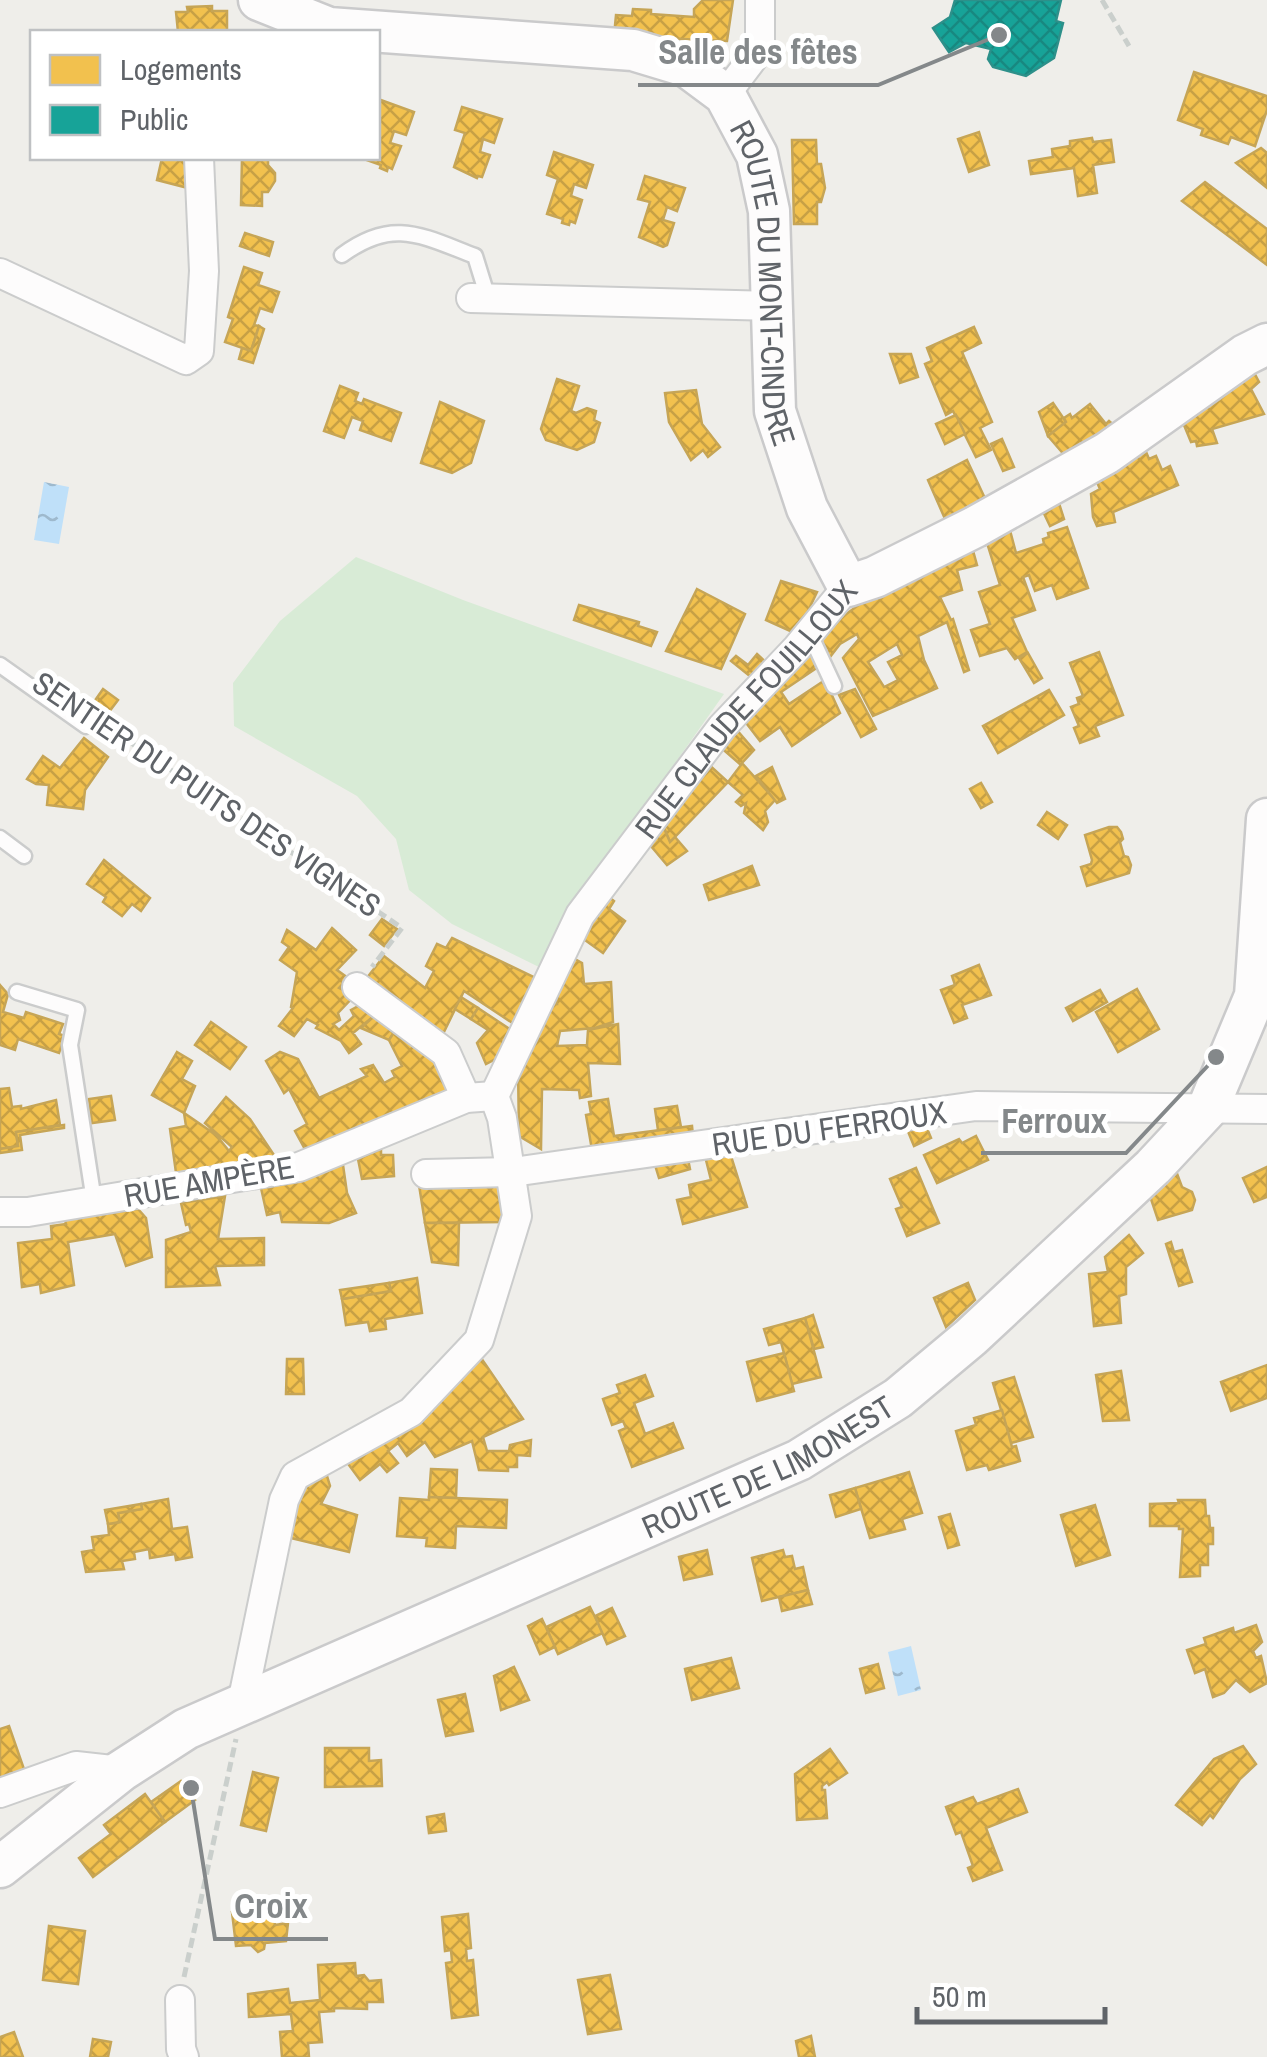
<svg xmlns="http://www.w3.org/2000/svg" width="1267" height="2057" font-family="'Archivo Narrow',sans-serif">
  <defs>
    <pattern id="water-ripples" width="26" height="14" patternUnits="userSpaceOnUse" patternTransform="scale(2.5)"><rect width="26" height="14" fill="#bfe0f9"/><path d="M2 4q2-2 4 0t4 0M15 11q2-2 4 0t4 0" fill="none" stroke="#9eb9cd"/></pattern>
    <pattern id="homes-cross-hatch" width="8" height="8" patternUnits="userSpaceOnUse" patternTransform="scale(2.5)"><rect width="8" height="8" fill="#f2c14e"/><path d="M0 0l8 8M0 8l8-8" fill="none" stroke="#c7a045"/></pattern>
    <pattern id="public-cross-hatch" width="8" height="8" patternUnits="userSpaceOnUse" patternTransform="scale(2.5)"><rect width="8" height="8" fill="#17a398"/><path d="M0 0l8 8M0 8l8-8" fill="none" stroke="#188880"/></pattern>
  </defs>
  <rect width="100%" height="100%" fill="#efeeea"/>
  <polygon fill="#d8ebd6" points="356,557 463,600 724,694 605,862 545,970 452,924 409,890 396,839 357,796 234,726 233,683 280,621"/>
  <g fill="url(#water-ripples)">
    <polygon points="44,482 69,487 59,544 34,540"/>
    <polygon points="911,1646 921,1690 898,1696 888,1652"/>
  </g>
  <g fill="url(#homes-cross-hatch)" stroke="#c6a556" stroke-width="2.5" fill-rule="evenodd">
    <polygon points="703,0 733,0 727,41 614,36 616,15 632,16 633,9 651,10 651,14 694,17 694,9"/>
    <polygon points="212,6 212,11 227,11 227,32 178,32 176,12 188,12 187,7"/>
    <polygon points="1194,72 1267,96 1267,110 1255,146 1231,137 1228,144 1201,135 1203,129 1178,120"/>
    <polygon points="378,99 414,112 406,135 394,131 390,143 401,146 392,169 388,167 387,171 380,168 381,165 364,159 378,158"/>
    <polygon points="462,107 502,119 494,143 483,139 480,152 490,155 482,177 478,176 477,178 454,167 465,133 455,130"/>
    <polygon points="979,132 989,165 969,172 958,139"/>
    <polygon points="1092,138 1093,142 1111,140 1114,162 1093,165 1097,193 1078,196 1074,168 1031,174 1029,161 1053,157 1052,149 1070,146 1070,141"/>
    <polygon points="792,140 816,140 817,164 821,164 825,188 821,202 817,202 817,224 794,224"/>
    <polygon points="1261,148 1267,153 1267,188 1236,163"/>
    <polygon points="554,152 593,165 586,188 574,184 571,196 582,200 575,223 570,221 569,225 562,223 563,219 547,214 558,179 547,175"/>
    <polygon points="162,158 191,158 192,189 157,180"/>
    <polygon points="242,158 268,158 268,165 275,173 275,181 268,192 262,192 262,206 241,205"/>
    <polygon points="645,176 685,188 677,211 667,207 663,220 674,223 667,245 663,247 639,237 650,202 638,199"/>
    <polygon points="1205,182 1267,229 1267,265 1182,201"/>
    <polygon points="245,233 273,242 269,256 240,246"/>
    <polygon points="244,267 262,273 258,285 279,292 272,312 260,308 254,325 259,326 251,351 225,342 233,319 228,317"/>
    <polygon points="259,326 264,329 253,363 239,359 242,348 251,351"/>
    <polygon points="974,327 981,343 962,352 992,422 980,428 991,450 976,457 953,411 946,415 925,364 932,361 927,348"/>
    <polygon points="890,354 911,354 918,377 900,383"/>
    <polygon points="1249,363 1259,382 1251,389 1264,414 1212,429 1217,443 1197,446 1196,441 1191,442 1179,413"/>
    <polygon points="557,379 579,386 571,411 576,413 587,408 596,411 594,420 600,423 594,442 577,450 546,440 541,429"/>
    <polygon points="340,386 358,393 355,401 362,404 364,399 401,413 391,441 360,430 363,421 352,417 344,438 324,431"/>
    <polygon points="696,390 702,424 720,447 708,457 703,450 691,460 669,422 665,393"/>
    <polygon points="440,402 484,421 471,463 452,473 421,463"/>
    <polygon points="1053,403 1066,422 1048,436 1039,412"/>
    <polygon points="1090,404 1106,424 1109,421 1123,433 1072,464 1048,436 1066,422 1064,418 1070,414 1072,418"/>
    <polygon points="956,415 965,434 945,444 936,424"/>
    <polygon points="1002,439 1014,467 1003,471 991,444"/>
    <polygon points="1141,440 1149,459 1156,456 1162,470 1170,466 1178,485 1113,512 1115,522 1097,526 1093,517 1091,494 1100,489 1093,473"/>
    <polygon points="967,460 989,507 949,528 928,480"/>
    <polygon points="1056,494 1064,519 1050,526 1039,503"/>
    <polygon points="1007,519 1016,553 1044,544 1043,539 1049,537 1048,533 1067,527 1088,588 1057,599 1052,585 1035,591 1029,575 1023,577 1035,610 1012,618 1027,652 1015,659 1007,648 980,656 971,630 990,624 979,592 1000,585 984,533"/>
    <path d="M972,547L977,565L957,570L962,590L940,597L951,620L953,619L969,670L964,672L947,622L918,636L924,660L937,688L873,716L843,658L859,639L857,634L840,644L827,661L817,635L867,599ZM897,644L902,655L888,662L898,680L884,687L868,662Z"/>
    <polygon points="781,581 817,592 797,634 766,620"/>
    <polygon points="697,589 745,614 721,669 666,651"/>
    <polygon points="579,605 639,622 638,626 657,632 651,646 574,620"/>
    <polygon points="811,650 818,667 781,692 789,704 825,680 840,713 792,746 780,727 760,741 744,720"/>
    <polygon points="1099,652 1123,715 1095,726 1099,736 1080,743 1074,728 1079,726 1071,707 1079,704 1077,698 1083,696 1070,663"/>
    <polygon points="1028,653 1042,678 1034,683 1019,658"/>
    <polygon points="757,654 769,665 756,681 731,661 736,656 748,665"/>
    <polygon points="103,689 118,700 103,720 89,709"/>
    <polygon points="855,689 876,729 861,737 839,695"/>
    <polygon points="1049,690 1064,715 998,753 983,726"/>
    <polygon points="736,729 754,750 742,763 775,800 765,811 768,822 763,830 744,813 746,803 741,806 736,802 743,795 728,782 741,765 719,746"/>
    <polygon points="84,738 108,757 85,790 83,809 47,805 49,785 36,784 27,779 43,756 60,768"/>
    <polygon points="706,762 728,782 670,842 660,819"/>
    <polygon points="772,767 785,799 777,803 756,776"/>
    <polygon points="981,783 992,802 981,808 970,789"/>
    <polygon points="1047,812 1067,825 1058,839 1038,825"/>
    <polygon points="660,819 670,842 675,837 687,851 667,865 645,839"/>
    <polygon points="1109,827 1117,827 1121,832 1123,839 1120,842 1124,856 1128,857 1131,865 1129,873 1087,886 1081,867 1091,864 1092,860 1085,835"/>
    <polygon points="104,860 150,898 141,911 132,904 122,916 103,902 106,897 87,884"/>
    <polygon points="752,866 759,885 709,900 704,885"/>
    <polygon points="606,895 614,901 609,909 625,921 603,953 578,935"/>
    <polygon points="382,919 397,929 384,946 370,935"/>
    <polygon points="332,928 356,950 337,970 348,978 339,988 354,996 338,1013 340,1020 333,1024 339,1030 354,1016 351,1010 366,1002 380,1011 353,1033 361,1044 349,1053 341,1041 316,1028 318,1025 307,1019 294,1036 279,1026 293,1008 291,1007 297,972 280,960 289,947 282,942 287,930 316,950"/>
    <polygon points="452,938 538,979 517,1026 464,991 440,1040 366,979 384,956 425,988 434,971 426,966 437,944 446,948"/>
    <polygon points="566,954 582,963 584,984 611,982 613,1022 595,1028 560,1031 557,1046 587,1045 588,1030 618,1024 620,1064 588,1063 591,1096 580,1098 579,1090 542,1089 541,1149 519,1136 518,1066 545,1004 557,1004 553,975"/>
    <polygon points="979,965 991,995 962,1005 967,1018 954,1023 941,990 955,985 952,976"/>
    <polygon points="0,985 8,994 3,1012 24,1018 26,1012 63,1024 59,1034 65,1036 59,1053 18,1039 15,1050 0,1045"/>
    <polygon points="1137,989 1159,1029 1118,1052 1096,1012"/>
    <polygon points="1100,990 1107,1002 1073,1021 1066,1008"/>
    <polygon points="461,997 478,1008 471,1019 455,1009"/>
    <polygon points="478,1008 514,1032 503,1055 486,1064 477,1043 488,1030 471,1019"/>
    <polygon points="380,1011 400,1023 389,1040 361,1028"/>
    <polygon points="211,1022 246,1047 230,1069 195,1045"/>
    <polygon points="400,1023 435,1049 451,1082 447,1091 307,1153 295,1131 307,1124 289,1089 284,1093 266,1061 280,1052 298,1059 319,1098 367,1076 361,1069 373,1065 384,1083 395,1077 392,1071 402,1066 389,1040"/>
    <polygon points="177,1052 192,1061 182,1079 195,1086 184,1113 152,1095"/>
    <polygon points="9,1088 12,1107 21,1106 21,1109 56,1100 60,1125 16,1132 18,1146 0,1149 0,1089"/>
    <polygon points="111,1096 115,1120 92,1123 89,1099"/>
    <polygon points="226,1097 250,1119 278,1161 177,1180 170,1129 186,1126 184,1113 216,1135 229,1151 232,1147 205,1123"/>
    <polygon points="608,1099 614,1136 692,1126 693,1136 592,1150 586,1115 591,1114 589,1102"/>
    <polygon points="677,1106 681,1127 658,1130 655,1109"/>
    <polygon points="64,1125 64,1128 20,1135 22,1150 0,1153 0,1149 18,1146 16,1132"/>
    <polygon points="926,1126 931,1138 914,1146 907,1129"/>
    <polygon points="976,1136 988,1160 937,1183 924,1155 959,1139 962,1143"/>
    <polygon points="381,1149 381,1155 393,1155 394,1176 362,1179 358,1159"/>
    <polygon points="730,1153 747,1207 683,1224 677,1200 691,1197 689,1185 711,1180 705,1156"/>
    <polygon points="688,1159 690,1169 659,1178 655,1165"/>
    <polygon points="343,1165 347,1193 356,1213 329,1223 282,1222 280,1212 267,1215 261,1188"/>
    <polygon points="1267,1167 1267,1197 1254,1202 1243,1178"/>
    <polygon points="916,1168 939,1223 907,1236 896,1209 902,1207 890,1179"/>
    <polygon points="1176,1171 1182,1187 1192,1192 1195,1200 1192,1210 1158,1220 1148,1190"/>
    <polygon points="419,1185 504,1185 504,1222 425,1223"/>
    <polygon points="225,1196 218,1239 264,1238 264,1265 215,1266 220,1285 166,1287 166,1240 191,1232 189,1224 186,1225 181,1203"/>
    <polygon points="138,1209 146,1218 152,1257 126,1266 115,1234 68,1242 74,1285 41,1293 40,1284 22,1287 18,1243 52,1239 51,1226 66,1224 65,1220"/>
    <polygon points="425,1223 459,1223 458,1265 432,1262"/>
    <polygon points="1129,1235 1143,1253 1126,1267 1126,1294 1119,1296 1121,1323 1094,1326 1089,1274 1108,1272 1105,1257"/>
    <polygon points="1171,1242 1174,1252 1182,1250 1192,1282 1179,1286 1166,1244"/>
    <polygon points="417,1278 422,1313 385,1319 386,1329 370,1331 368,1322 346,1325 342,1299 391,1291 389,1283"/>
    <polygon points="389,1283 391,1291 342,1299 340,1290"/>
    <polygon points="968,1283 975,1300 946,1327 934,1298"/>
    <polygon points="813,1315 823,1347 814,1349 805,1318"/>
    <polygon points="805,1318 821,1377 792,1384 781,1342 769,1345 764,1329"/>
    <polygon points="784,1353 794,1391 757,1401 747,1362"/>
    <polygon points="479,1355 523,1419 483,1437 487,1451 509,1451 510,1445 531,1440 530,1456 517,1455 517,1467 508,1467 508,1471 479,1470 472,1441 435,1457 425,1442 407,1456 398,1443 388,1451 398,1463 387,1472 380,1464 360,1480 346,1461"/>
    <polygon points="287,1359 303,1359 304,1394 286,1394"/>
    <polygon points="1267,1365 1267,1398 1231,1411 1221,1382"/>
    <polygon points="1121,1371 1129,1420 1103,1421 1096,1375"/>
    <polygon points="645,1375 653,1396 634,1403 645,1434 673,1423 683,1448 632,1467 619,1431 626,1428 623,1421 612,1425 603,1399 620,1393 617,1385"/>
    <polygon points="1014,1377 1033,1437 1011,1443 993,1383"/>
    <polygon points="1002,1410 1012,1447 1016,1446 1020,1461 989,1470 987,1465 967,1470 956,1431 976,1425 974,1418"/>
    <polygon points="431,1469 457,1470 456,1498 429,1497"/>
    <polygon points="909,1472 922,1513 902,1519 905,1529 870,1538 855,1488"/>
    <polygon points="319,1476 327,1476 330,1486 321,1504 357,1515 349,1552 287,1537 302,1485"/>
    <polygon points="855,1488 861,1509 836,1517 830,1495"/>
    <polygon points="429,1497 507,1500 506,1528 456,1526 455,1548 426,1546 427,1538 397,1536 400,1498 429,1500"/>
    <polygon points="168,1499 172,1529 187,1527 192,1557 176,1560 175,1554 150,1558 149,1549 134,1552 135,1559 122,1561 124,1569 86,1572 82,1552 94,1550 92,1537 109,1535 108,1524 120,1522 118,1513 142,1509 141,1504"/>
    <polygon points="1178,1500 1205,1500 1206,1516 1209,1516 1210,1528 1213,1528 1213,1544 1208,1544 1208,1565 1200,1565 1200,1576 1180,1577 1183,1529 1179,1529 1179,1526 1150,1526 1150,1504 1179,1503"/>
    <polygon points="141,1504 142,1509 118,1513 120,1522 108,1524 105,1510"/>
    <polygon points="1095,1505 1110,1555 1076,1566 1061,1515"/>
    <polygon points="950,1514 959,1545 948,1548 939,1517"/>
    <polygon points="707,1550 712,1574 684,1580 679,1557"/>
    <polygon points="783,1550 785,1557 792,1556 795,1569 803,1567 808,1590 762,1601 752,1558"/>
    <polygon points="808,1590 812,1604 782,1611 779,1597"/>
    <polygon points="590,1607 603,1633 558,1654 546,1627"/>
    <polygon points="612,1608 625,1636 607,1644 595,1616"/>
    <polygon points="542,1619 555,1647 540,1654 528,1626"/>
    <polygon points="1256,1625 1262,1642 1253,1651 1256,1658 1261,1656 1267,1683 1250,1692 1236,1680 1224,1693 1213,1697 1205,1669 1195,1673 1187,1650 1206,1644 1204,1638 1233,1628 1234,1633"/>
    <polygon points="731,1658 739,1688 692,1700 685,1669"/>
    <polygon points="878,1664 884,1688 866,1693 860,1669"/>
    <polygon points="514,1667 529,1700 501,1710 494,1676"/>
    <polygon points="465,1694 473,1731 446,1736 438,1700"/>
    <polygon points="9,1726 26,1775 0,1784 0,1729"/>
    <polygon points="1243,1746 1256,1764 1240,1779 1213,1818 1210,1815 1202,1825 1176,1805 1214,1759"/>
    <polygon points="325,1748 369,1748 369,1761 381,1760 382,1786 325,1787"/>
    <polygon points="830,1749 847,1773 829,1785 827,1782 822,1786 822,1790 825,1790 827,1818 797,1820 795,1774"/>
    <polygon points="253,1772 278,1778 266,1831 241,1825"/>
    <polygon points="181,1781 195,1800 165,1822 151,1802"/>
    <polygon points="1018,1789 1027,1812 986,1828 1002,1870 973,1881 968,1868 973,1866 961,1832 956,1834 946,1807 973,1797 977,1804"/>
    <polygon points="145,1794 165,1822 93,1877 79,1858 111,1834 104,1825"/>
    <polygon points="444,1814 446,1831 429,1833 427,1817"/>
    <polygon points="273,1908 275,1925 288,1923 286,1941 265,1943 264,1949 258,1952 251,1945 236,1946 232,1912"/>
    <polygon points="468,1914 471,1948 466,1949 467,1961 473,1960 478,2015 452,2018 446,1963 452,1962 451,1950 445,1951 442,1917"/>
    <polygon points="49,1926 85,1931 78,1984 43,1980"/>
    <polygon points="355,1963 356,1976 364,1975 369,1981 381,1980 383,2002 367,2002 367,2009 334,2008 334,2011 319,2012 322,2042 308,2043 309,2057 282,2057 280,2032 293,2031 291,2014 249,2017 248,1994 288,1989 290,2003 320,2000 318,1965"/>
    <polygon points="610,1975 621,2029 588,2034 578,1980"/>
    <polygon points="14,2032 23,2057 0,2057 0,2037"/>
    <polygon points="811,2036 815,2057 799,2057 796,2041"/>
    <polygon points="93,2039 111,2042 108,2057 90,2057"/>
  </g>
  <polygon fill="url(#public-cross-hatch)" stroke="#2d908a" stroke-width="2.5" points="955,0 1061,0 1056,21 1063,23 1054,58 1026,76 993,67 988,59 991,49 966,43 949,52 933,28 950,17"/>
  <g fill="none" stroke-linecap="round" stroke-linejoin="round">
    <defs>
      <g id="lane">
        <path d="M342,255C393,217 422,236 475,256L488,298"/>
        <polyline points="806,637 814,643 834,686"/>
        <polyline points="0,665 86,726"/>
        <polyline points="0,838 24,856"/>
        <polyline points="17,992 77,1010 70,1045 94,1201"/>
      </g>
      <g id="street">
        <polyline points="725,95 760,49 760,0"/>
        <polyline points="0,273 186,360 199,351 204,271 199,158"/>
        <polyline points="471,298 770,306"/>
        <polyline points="357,987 446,1053 466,1098"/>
        <path id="s1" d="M494,1096L580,915L722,727L797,648L848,586"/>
        <polyline points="426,1174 513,1172 976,1106 1267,1109"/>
        <polyline points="0,1212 28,1212 299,1167 466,1098 494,1096"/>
        <polyline points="242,1703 284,1500 295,1476 411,1412 479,1340 517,1216 502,1118 494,1096"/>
        <polyline points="0,1793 76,1766 121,1771"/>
        <polyline points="180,2000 181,2049 184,2057"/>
      </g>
      <g id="secondary">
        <path id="s2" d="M259,0L329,28L633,50L686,66L725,95L757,155L769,211L775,411L807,508L848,586L875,577L975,527L1107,453L1245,355L1267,344"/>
        <path id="s3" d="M0,1867L121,1771L186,1729L799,1460L898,1398L971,1337L1153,1167L1208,1108L1255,996L1267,819"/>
      </g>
    </defs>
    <use href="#lane" stroke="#cbcccc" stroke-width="19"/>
    <use href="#street" stroke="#cbcccc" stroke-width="32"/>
    <use href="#secondary" stroke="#cacacb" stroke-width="45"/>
    <g stroke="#cacfcc" stroke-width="5" stroke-dasharray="10 5" stroke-linecap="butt">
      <polyline points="1102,0 1129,46"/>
      <polyline points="105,725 402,928 372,967"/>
      <polyline points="184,1977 236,1739"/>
    </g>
    <use href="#lane" stroke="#fdfcfc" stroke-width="14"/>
    <use href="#street" stroke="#fdfcfc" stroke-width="28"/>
    <use href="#secondary" stroke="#fdfcfc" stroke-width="40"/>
  </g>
  <g text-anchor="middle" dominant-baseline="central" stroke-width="10" stroke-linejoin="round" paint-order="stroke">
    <g font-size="32" fill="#5f6368" stroke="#fff">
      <text stroke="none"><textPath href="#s2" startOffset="680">ROUTE DU MONT-CINDRE</textPath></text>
      <text stroke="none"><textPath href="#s1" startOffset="465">RUE CLAUDE FOUILLOUX</textPath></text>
      <text transform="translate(207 794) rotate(34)">SENTIER DU PUITS DES VIGNES</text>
      <text transform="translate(829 1128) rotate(-8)">RUE DU FERROUX</text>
      <text transform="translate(209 1181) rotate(-10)">RUE AMPÈRE</text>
      <text stroke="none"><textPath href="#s3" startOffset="870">ROUTE DE LIMONEST</textPath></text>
    </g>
  </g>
  <path fill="none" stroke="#84888a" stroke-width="4" d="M999 35L878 85H638M1216 1057L1126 1153H981M191 1788L215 1939H328"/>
  <g fill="#84888a" stroke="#fff" stroke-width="4">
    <circle cx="999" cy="35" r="10"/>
    <circle cx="1216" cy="1057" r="10"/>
    <circle cx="191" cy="1788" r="10"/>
  </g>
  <g font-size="35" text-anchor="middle" font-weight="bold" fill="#84888a" stroke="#fff" stroke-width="10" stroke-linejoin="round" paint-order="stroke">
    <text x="758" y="64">Salle des fêtes</text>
    <text x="1054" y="1133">Ferroux</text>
    <text x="271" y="1918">Croix</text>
  </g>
  <rect x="30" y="30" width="350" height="130" fill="#ffffff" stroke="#bfc1c3" stroke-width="2.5"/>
  <rect x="50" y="55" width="50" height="30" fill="#f2c14e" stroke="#bfc1c3" stroke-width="2.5"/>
  <text x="120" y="80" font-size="30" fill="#5f6368">Logements</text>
  <rect x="50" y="105" width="50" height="30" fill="#17a398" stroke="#bfc1c3" stroke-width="2.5"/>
  <text x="120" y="130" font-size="30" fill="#5f6368">Public</text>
  <path d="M917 2007v15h188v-15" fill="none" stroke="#5f6368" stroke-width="5"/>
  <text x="932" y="2007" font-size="30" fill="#5f6368" stroke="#ffffff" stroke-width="8" paint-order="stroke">50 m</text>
</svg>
